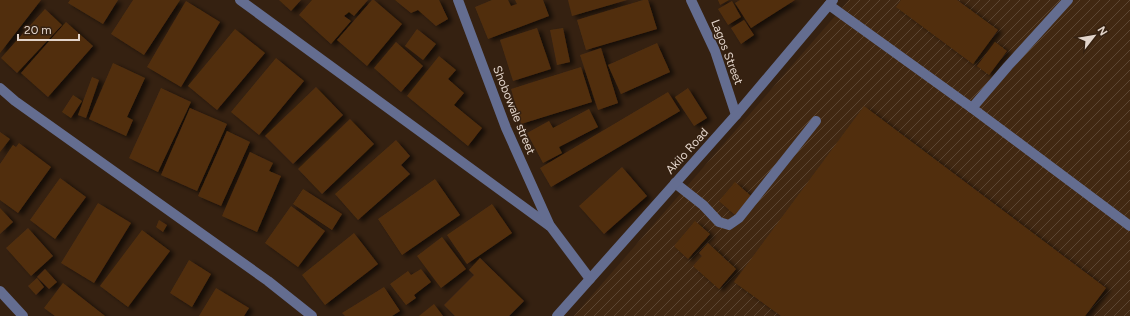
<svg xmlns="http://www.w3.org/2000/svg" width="1130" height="316" font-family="Figtree,sans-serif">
  <defs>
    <pattern id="industrial-furrows" width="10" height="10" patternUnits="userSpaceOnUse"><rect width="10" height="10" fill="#412812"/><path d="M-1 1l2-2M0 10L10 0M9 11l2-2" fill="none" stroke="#5c4633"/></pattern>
    <filter id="shadow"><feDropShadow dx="4.5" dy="2.5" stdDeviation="2" flood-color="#0009"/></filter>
  </defs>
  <rect width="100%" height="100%" fill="#352111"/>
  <polygon fill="url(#industrial-furrows)" points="849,0 1130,0 1130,316 574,316"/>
  <g fill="#512f10" filter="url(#shadow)">
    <polygon points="0,0 41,0 0,53"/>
    <polygon points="70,0 118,0 103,24 68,3"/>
    <polygon points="133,0 180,0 144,55 111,34"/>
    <polygon points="279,0 301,0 291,11"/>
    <polygon points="312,0 368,0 354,16 349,12 344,16 351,21 331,44 299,15"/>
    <polygon points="372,0 374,0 402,24 367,66 337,40"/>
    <polygon points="395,0 439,0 448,19 436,26 418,10 411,13"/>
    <polygon points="492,0 508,0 511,6 517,4 515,0 543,0 549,16 488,39 475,7"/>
    <polygon points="568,0 627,0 572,16"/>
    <polygon points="643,0 648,0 657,29 586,50 577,20"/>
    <polygon points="718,0 729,0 720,5"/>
    <polygon points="740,0 795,0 751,28 735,3"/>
    <polygon points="901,0 957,0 998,30 973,64 896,7"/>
    <polygon points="186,1 220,22 181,87 147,67"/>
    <polygon points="732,1 741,17 728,25 718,9"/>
    <polygon points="45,9 62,25 17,73 1,58"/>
    <polygon points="744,20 754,35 741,44 731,28"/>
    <polygon points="66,22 93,46 48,97 21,73"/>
    <polygon points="537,28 551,69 513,81 500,40"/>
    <polygon points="563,28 570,62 557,65 550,30"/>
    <polygon points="235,29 265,53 217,110 188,86"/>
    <polygon points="417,29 436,44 423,60 405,46"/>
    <polygon points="396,42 423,66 401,92 374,68"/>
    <polygon points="995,42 1007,51 989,75 977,66"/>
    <polygon points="657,43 670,72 621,94 608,65"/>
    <polygon points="601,48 618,103 598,110 580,55"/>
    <polygon points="439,56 456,70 448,79 464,93 454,105 482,128 468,146 407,96"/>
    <polygon points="276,58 304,81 259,135 231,112"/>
    <polygon points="113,63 145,78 127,117 133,120 126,136 89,119"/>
    <polygon points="581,67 592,102 521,124 511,89"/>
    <polygon points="92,77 99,80 86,118 78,115"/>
    <polygon points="316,87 343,115 293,164 265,136"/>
    <polygon points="161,88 191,102 158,172 129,158"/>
    <polygon points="688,88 707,118 694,126 675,97"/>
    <polygon points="668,92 680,111 551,187 540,168"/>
    <polygon points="73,95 82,101 71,118 62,112"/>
    <polygon points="864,106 1106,288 1085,316 781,316 734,282"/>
    <polygon points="190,108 227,124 197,191 161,175"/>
    <polygon points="589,109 598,127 559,147 562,153 543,163 527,133 549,121 553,128"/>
    <polygon points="350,119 374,144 322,194 298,169"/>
    <polygon points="227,131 250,142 221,206 198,196"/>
    <polygon points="0,132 10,139 0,152"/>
    <polygon points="396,140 410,156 401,165 410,174 358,220 335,194"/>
    <polygon points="19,143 51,167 18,213 0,200 0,164 13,145 16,147"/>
    <polygon points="250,152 273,163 269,171 281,176 257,232 222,216"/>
    <polygon points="622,167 647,196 604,234 579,206"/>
    <polygon points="60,178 86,197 55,239 30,220"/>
    <polygon points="435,179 460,215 402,255 378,219"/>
    <polygon points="735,182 751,196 735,215 719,201"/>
    <polygon points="303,189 342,214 332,230 293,204"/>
    <polygon points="98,203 131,223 94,283 61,263"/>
    <polygon points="492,204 512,233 467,264 447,235"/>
    <polygon points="291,206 325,231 298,267 265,243"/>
    <polygon points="0,208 13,222 0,234"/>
    <polygon points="159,220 167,225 163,232 156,227"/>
    <polygon points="695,221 710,234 688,259 674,246"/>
    <polygon points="28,228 53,256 31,276 6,248"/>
    <polygon points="142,230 170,251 128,307 100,286"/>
    <polygon points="354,233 378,264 325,305 302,275"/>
    <polygon points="442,237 466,269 441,288 417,256"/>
    <polygon points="708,243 736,269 719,289 693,266 702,256 699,253"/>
    <polygon points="480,258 524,301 509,316 455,316 444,305 474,275 469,270"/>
    <polygon points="189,260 211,274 192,307 170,293"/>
    <polygon points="45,269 57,282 49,289 37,277"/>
    <polygon points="421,269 431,282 414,295 416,298 406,305 390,284 408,271 411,275"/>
    <polygon points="37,278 44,287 36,295 28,286"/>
    <polygon points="63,283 105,316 55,316 44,308"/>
    <polygon points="384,287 400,311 392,316 345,316 342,313"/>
    <polygon points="216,288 249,308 244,316 199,316"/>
    <polygon points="434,304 443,316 419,316"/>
  </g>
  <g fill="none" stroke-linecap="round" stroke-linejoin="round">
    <g stroke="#646d90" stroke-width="10">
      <polyline points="240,0 551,227 590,279"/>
      <polyline points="458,0 506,128 550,226"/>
      <polyline points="691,0 715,51 736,115"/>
      <polyline points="829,5 972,108 1130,226"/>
      <polyline points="0,88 15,101 268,281 312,316"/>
      <polyline points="972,108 1008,66 1068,0"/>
      <polyline points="675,183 703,205 719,222 729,225 739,218 816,121"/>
      <polyline points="0,291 23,316"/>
      <polyline points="557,316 736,115 833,0"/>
    </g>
  </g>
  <g text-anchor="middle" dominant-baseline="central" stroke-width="3" stroke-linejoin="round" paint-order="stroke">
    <g font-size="12" fill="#e2d4ca" stroke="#352111">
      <text transform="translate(727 52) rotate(69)">Lagos Street</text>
      <text transform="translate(514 110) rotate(68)">Shobowale street</text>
      <text transform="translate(687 151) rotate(-48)">Akilo Road</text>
    </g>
  </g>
  <g transform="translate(1094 36) rotate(59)" stroke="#352111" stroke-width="3" paint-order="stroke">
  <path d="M0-3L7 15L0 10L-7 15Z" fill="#e2d4ca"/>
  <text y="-6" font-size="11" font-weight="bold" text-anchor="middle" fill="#e2d4ca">N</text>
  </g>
  <path d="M18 34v6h61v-6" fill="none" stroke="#e2d4ca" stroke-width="2"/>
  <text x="24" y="34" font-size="12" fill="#e2d4ca" stroke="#352111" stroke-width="3" paint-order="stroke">20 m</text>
</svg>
